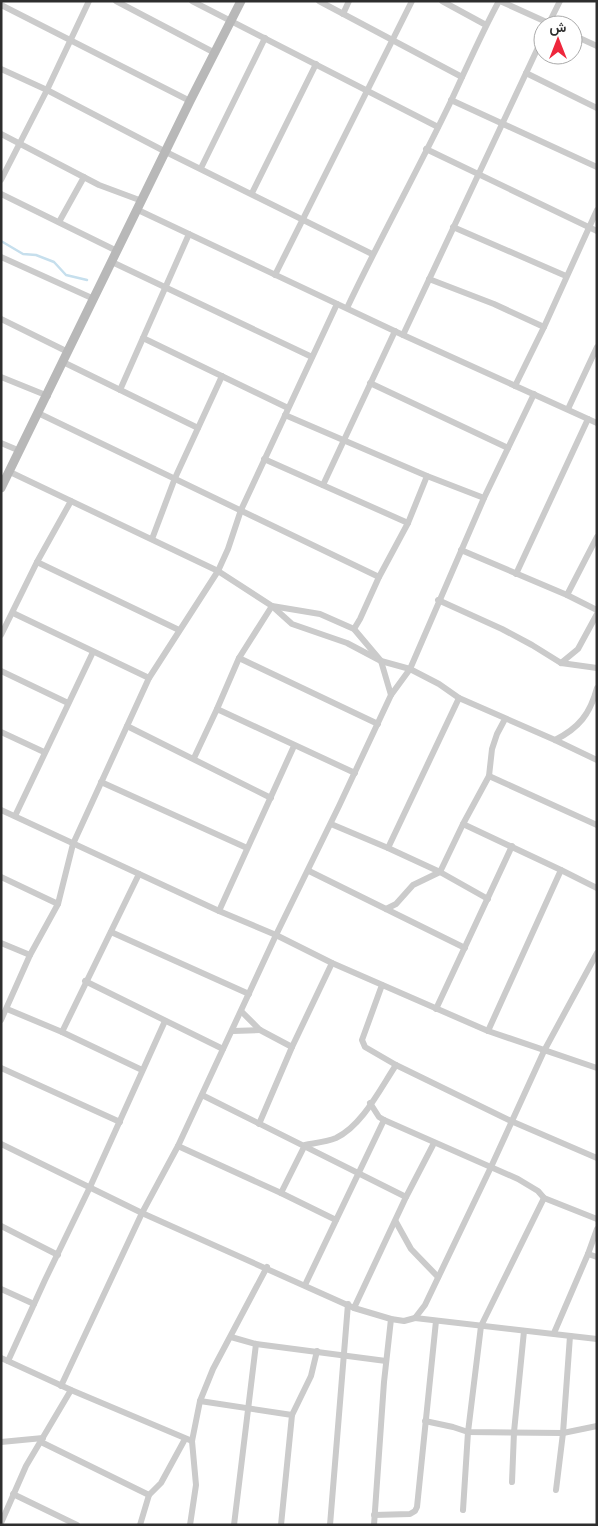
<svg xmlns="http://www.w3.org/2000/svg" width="598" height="1526" font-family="Ubuntu,Vazirmatn,sans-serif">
  <rect width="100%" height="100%" fill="#fff"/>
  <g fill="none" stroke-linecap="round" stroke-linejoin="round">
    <polyline stroke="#c6dfed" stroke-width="2.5" points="1,241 23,254 36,255 54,262 66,275 87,280"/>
    <g stroke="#cbcbcb" stroke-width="6">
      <polyline points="116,1 215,53"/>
      <polyline points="192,1 438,127"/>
      <polyline points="319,1 462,77"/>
      <polyline points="442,1 486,25"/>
      <polyline points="500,1 553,25"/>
      <polyline points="1,5 190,101"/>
      <polyline points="343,14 349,1"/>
      <polyline points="548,25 560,1"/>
      <polyline points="573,35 597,46"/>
      <polyline points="1,69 47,90 166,152 372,254"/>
      <polyline points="526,73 597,108"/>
      <polyline points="451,100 597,167"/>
      <polyline points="1,134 99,185 142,201"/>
      <polyline points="426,149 597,231"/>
      <polyline points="201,168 265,38"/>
      <polyline points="1,180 47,90 89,1"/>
      <polyline points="252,193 316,64"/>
      <polyline points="1,194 117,251"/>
      <polyline points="138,210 403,335 597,423"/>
      <polyline points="59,222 84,177"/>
      <polyline points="453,227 566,276"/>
      <polyline points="1,257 94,299"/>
      <polyline points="112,262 312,357"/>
      <polyline points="275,275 412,1"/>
      <polyline points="429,279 494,304 544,327"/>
      <path d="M347,308C380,238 418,170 451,101C467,67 481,34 499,1"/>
      <polyline points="1,319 68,352"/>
      <polyline points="403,335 543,37"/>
      <polyline points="143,338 288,408"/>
      <polyline points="63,362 198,428"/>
      <polyline points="1,377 48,396"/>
      <polyline points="370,383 508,448"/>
      <polyline points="515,386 544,327 597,210"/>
      <polyline points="120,390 189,234"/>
      <polyline points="568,409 597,347"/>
      <polyline points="38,413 379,577"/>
      <polyline points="285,415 427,476 484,498"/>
      <polyline points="1,443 20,451"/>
      <polyline points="264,459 408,523"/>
      <polyline points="10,472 218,571 272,606 292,624 347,643 381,661 410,669 439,684 459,698 555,740 597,760"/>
      <polyline points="323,485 395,331"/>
      <polyline points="152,539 175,478 222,376"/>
      <polyline points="461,550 567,595 597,610"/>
      <polyline points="37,562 179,630"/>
      <polyline points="516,574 588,419"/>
      <polyline points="567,595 597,537"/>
      <polyline points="438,600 502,629 532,645 561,663 597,668"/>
      <polyline points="13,613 149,678"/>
      <polyline points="354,629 360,619 379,577 408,523 427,476"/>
      <polyline points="1,635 37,562 71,501"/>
      <polyline points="239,658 378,724"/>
      <polyline points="561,663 578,649 597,614"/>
      <polyline points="1,671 68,703"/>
      <polyline points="217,709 239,658 272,606 320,614 354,629 381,661 391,695"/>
      <polyline points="127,726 271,798"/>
      <polyline points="1,732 44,752"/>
      <path d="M555,740C579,728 590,714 597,688"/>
      <polyline points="194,758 217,709 355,773"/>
      <polyline points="489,776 597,825"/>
      <polyline points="101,782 247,848"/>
      <polyline points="1,810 219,911 276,935 332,963 488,1031 597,1068"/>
      <polyline points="15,816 93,652"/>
      <polyline points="331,824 388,848 440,872 488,899"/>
      <polyline points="463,824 561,870 597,888"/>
      <polyline points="388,848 459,698"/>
      <polyline points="309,871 465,948"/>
      <polyline points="1,877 58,904"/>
      <polyline points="386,909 396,904 413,885 440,872 463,824 489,776 492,749 497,734 505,719"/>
      <polyline points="219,911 294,746"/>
      <polyline points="111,932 249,994"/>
      <polyline points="1,943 30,955"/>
      <polyline points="85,981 223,1049"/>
      <polyline points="382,985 362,1040 365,1047 396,1065 511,1121 597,1158"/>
      <polyline points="7,1009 62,1032 142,1070"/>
      <polyline points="436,1009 512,846"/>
      <polyline points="242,1012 260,1030 292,1047"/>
      <polyline points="1,1020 30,955 58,904 73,844 149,678 218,571 228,549 241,510 337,304"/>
      <polyline points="233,1031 260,1030"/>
      <polyline points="488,1031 561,870"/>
      <polyline points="62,1032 139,874"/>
      <polyline points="1,1068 120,1122"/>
      <polyline points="202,1095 406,1197"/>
      <polyline points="370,1103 379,1117 384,1120 518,1179 538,1191 544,1198 597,1219"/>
      <polyline points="259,1124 292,1047 332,963"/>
      <polyline points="1,1144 142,1213 354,1308 391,1319 404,1321 415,1318 425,1305 491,1167 544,1051 597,953"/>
      <polyline points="178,1146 281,1193 336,1220"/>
      <path d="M281,1193L305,1145C315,1143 326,1142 336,1138C362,1126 380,1089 396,1065"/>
      <polyline points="396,1222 411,1249 438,1277"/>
      <polyline points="1,1226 58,1255"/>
      <polyline points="588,1254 597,1257"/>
      <polyline points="305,1285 384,1120"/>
      <polyline points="1,1289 34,1304"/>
      <polyline points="354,1308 406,1197 434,1143"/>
      <polyline points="415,1318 597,1339"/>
      <polyline points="554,1333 588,1254 597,1229"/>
      <polyline points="231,1337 256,1344 386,1361"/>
      <polyline points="1,1358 71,1390 192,1441"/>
      <polyline points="8,1361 45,1280 90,1187 165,1021"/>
      <polyline points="61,1386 142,1213 178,1146 276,935 339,806 391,695 410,669 484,498 534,394"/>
      <polyline points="200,1401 292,1415 281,1525"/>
      <polyline points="292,1415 311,1376 317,1351"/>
      <polyline points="425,1421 453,1427 468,1432 563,1433 597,1426"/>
      <polyline points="1,1442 43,1438"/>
      <polyline points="41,1442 149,1495"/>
      <polyline points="512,1482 514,1432 524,1331"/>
      <polyline points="556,1490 563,1433 570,1336"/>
      <polyline points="13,1494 77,1525"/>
      <polyline points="463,1510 468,1432 481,1326 544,1198"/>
      <polyline points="374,1515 410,1514 415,1511 417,1507 436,1321"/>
      <polyline points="1,1523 26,1466 71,1390"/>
      <polyline points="140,1525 149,1495 161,1483 185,1439"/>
      <polyline points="190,1525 196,1485 192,1441 200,1401 213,1369 267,1267"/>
      <polyline points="234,1525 256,1344"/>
      <polyline points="330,1525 348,1304"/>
      <polyline points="374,1525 384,1382 391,1319"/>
    </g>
    <polyline stroke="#b8b8b8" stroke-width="9" points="1,488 190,101 241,1"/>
  </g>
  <rect width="598" height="1526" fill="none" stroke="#2e2e2e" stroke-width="5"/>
  <g transform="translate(558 40)"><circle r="24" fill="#ffffff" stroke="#ababab"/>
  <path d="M0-4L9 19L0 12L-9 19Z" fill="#ee273c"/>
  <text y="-8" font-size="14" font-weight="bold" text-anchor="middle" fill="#2e2e2e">ش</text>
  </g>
</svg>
